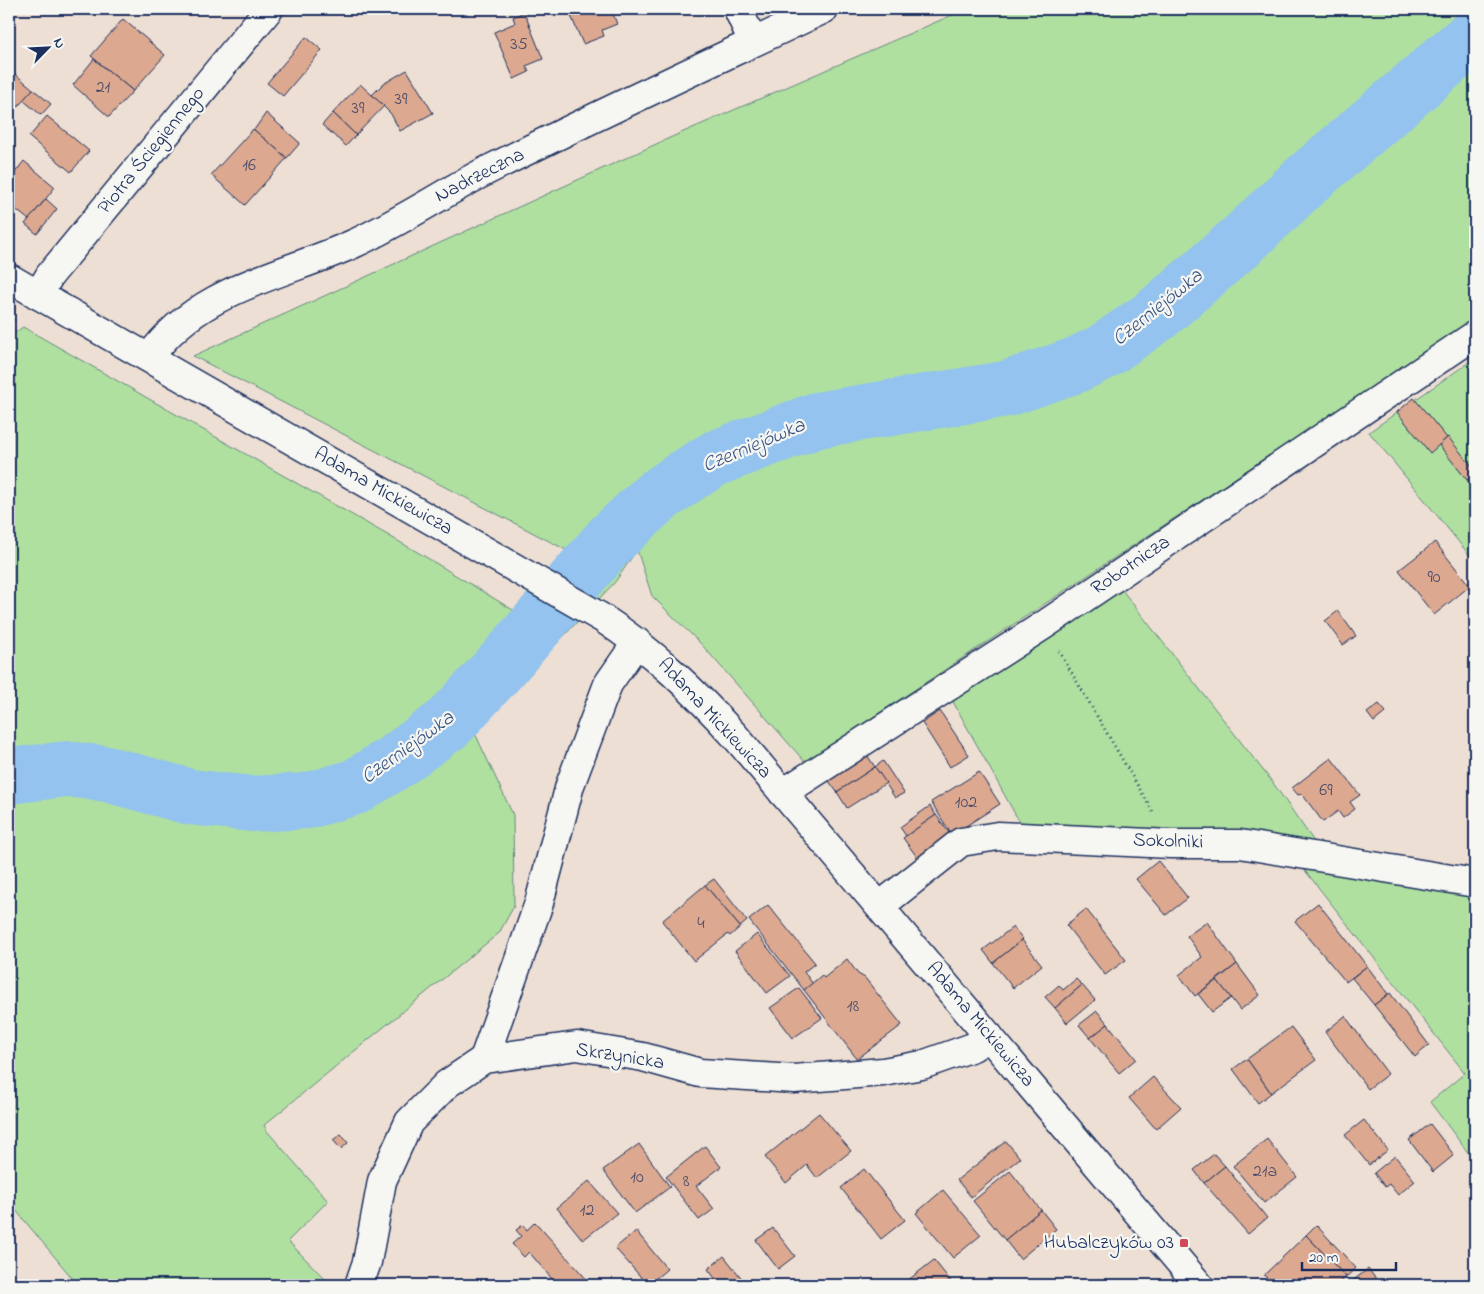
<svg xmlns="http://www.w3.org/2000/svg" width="1484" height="1294" font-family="'Indie Flower',sans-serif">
  <rect width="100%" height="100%" fill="#eedfd4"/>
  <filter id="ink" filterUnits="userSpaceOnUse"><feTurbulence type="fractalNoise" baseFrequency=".02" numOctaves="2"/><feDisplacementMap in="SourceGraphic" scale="10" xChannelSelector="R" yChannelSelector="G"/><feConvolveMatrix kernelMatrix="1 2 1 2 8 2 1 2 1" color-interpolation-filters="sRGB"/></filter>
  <g filter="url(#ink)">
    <g fill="#afe0a0" stroke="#65887f">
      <polygon points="966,9 1475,9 1475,320 805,762 702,645 652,596 637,550 615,582 474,731 513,815 514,906 499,933 264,1125 267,1131 328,1201 288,1241 331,1285 78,1285 9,1202 9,337 23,327 419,553 523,616 570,552 193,356 665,140"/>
      <polygon points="1475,358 1475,562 1369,432"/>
      <polygon points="1122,590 1273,783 1315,843 1020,823 951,698"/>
      <polygon points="1303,868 1475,890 1475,1162 1430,1102 1465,1073"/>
    </g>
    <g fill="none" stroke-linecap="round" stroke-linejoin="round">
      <polyline stroke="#93c3ee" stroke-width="56" points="9,776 67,769 107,774 190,797 252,804 307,801 355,787 395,762 449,723 503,664 612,538 655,498 685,477 716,458 817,420 1006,389 1076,365 1103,352 1155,316 1246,237 1304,182 1475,35"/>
    </g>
    <g fill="#dca88f" stroke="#1b2f5e">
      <polygon points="578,9 611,9 617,24 602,30 604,36 583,44 571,16 580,12"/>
      <polygon points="524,12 543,59 526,66 529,72 514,79 494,32 515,23 513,17"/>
      <polygon points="123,19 165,55 133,91 91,56"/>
      <polygon points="306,37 322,50 283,96 267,83"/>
      <polygon points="94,59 133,91 109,117 73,85"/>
      <polygon points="9,69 33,89 16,109 9,104"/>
      <polygon points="407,70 433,113 400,131 391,114 372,95 383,84"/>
      <polygon points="360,84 384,106 356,135 333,113"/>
      <polygon points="33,89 51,104 41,115 23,100"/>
      <polygon points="266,113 300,143 287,158 254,130"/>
      <polygon points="333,113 356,135 346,146 322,125"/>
      <polygon points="47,116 89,151 71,172 29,137"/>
      <polygon points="253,129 287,158 245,205 211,175"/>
      <polygon points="24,161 55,187 29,220 9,204 9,180"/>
      <polygon points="46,199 57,209 37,234 25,224"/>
      <polygon points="1414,398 1447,438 1430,453 1397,412"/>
      <polygon points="1448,437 1475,470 1475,473 1467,480 1439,445"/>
      <polygon points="1475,473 1475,490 1467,480"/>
      <polygon points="1435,542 1470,586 1434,615 1399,570"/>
      <polygon points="1338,611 1356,636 1343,645 1325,621"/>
      <polygon points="1379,704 1386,712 1374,722 1367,713"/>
      <polygon points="940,711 969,755 950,767 922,723"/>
      <polygon points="867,755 875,767 837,792 828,780"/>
      <polygon points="1331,758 1360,795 1350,802 1355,809 1343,818 1338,811 1323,822 1302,794 1298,795 1292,788"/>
      <polygon points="883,761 904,793 895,798 875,767"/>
      <polygon points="875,767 886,783 847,808 837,792"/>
      <polygon points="979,772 1000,804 952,835 931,802"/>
      <polygon points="930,806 936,815 906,836 900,827"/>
      <polygon points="936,815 953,838 920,861 903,838"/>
      <polygon points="1158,861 1188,898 1166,915 1136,879"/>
      <polygon points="714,879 747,921 740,927 705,885"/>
      <polygon points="705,885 740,927 730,936 728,934 694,961 662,921"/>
      <polygon points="1318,903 1367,966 1346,982 1295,921"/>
      <polygon points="768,905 815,963 804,972 813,984 804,990 749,920"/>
      <polygon points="1086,909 1126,960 1105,975 1066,925"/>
      <polygon points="1207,922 1237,964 1195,996 1179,975 1202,957 1187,936"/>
      <polygon points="1013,927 1023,939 993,963 983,950"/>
      <polygon points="757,934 790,976 767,993 735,951"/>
      <polygon points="1022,940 1042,965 1013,988 993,963"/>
      <polygon points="847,959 858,974 865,978 902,1025 857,1059 804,990 822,975 824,978"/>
      <polygon points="1237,964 1260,995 1240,1010 1217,980"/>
      <polygon points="1367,966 1388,994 1374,1005 1352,978"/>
      <polygon points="1076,979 1082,985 1055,1008 1045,997 1059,985 1063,990"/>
      <polygon points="1217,980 1231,998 1212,1012 1198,994"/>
      <polygon points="1082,985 1095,1000 1067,1023 1055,1008"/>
      <polygon points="799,988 822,1018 793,1038 770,1008"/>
      <polygon points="1390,993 1429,1045 1415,1057 1374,1005"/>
      <polygon points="1097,1011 1108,1024 1090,1038 1079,1025"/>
      <polygon points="1345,1016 1388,1074 1368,1089 1325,1032"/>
      <polygon points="1108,1024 1136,1059 1119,1073 1090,1038"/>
      <polygon points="1291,1027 1316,1060 1271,1093 1247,1059"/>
      <polygon points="1247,1059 1271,1093 1258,1103 1233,1069"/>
      <polygon points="1153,1077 1181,1107 1156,1129 1129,1098"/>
      <polygon points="819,1113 851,1151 817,1178 807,1165 786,1183 765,1157"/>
      <polygon points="1364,1120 1388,1150 1369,1165 1345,1135"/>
      <polygon points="1430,1124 1454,1155 1433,1172 1409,1140"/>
      <polygon points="341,1134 348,1143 341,1149 333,1140"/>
      <polygon points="1267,1139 1297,1177 1264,1203 1233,1166"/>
      <polygon points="1006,1141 1020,1158 971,1197 957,1180"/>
      <polygon points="639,1144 670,1187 635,1213 603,1170"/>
      <polygon points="705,1146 721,1167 696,1186 714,1209 699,1220 666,1177"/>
      <polygon points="1214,1154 1225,1166 1204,1183 1194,1170"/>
      <polygon points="1395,1156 1415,1181 1398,1195 1389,1184 1385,1187 1374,1173"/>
      <polygon points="1225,1166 1267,1218 1248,1234 1204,1183"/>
      <polygon points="864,1169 905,1220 881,1239 841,1188"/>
      <polygon points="1010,1171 1041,1210 1005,1240 973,1201"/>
      <polygon points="589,1181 617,1213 583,1240 557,1208"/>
      <polygon points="943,1190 981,1235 953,1258 916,1213"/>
      <polygon points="1041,1210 1056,1229 1020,1259 1005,1240"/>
      <polygon points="535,1222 591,1284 589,1285 557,1285 529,1252 524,1257 512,1244 521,1236 516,1230 523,1225 527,1230"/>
      <polygon points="1316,1225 1356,1268 1346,1277 1306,1235"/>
      <polygon points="773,1228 795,1256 778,1269 756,1240"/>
      <polygon points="636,1231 667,1269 648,1285 615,1248"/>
      <polygon points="1306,1235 1346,1277 1337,1285 1274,1285 1264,1275"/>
      <polygon points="724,1256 747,1285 720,1285 708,1269"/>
      <polygon points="934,1260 953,1284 902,1285"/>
      <polygon points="1368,1269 1381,1285 1347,1285"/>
    </g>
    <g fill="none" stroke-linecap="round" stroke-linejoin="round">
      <defs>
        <g id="minor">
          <polyline points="738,9 753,42"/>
          <path d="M9,278L602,618C653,651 694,691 735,736L1199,1285"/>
          <polyline points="38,295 50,275 269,9"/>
          <path d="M149,358C196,289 282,276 353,244C399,223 443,193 488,170C599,114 712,62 824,9"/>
          <polyline points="783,793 1044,625 1475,335"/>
          <polyline points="880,906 961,842 998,836 1171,844 1240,844 1475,883"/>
          <polyline points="484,1059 539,903 570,785 608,684 637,642"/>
          <polyline points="359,1285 367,1262 382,1181 409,1122 447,1084 484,1059 577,1046 643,1057 700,1073 794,1079 883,1072 922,1065 973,1047 989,1036"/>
        </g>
      </defs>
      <use href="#minor" stroke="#1b2f5e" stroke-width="31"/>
      <g stroke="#1b2f5e" stroke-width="3" stroke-dasharray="1 4" stroke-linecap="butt">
        <polyline points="9,322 17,318"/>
        <polyline points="1059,651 1153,812"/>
      </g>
      <use href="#minor" stroke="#f6f6f2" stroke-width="28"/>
    </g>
  </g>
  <rect fill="#d1495b" stroke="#f6f6f2" stroke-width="2" x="1179" y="1238" width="10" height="10" rx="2.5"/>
  <g text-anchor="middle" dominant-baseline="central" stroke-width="4.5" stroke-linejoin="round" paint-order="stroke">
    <g font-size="18" fill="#4b4d6a">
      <text x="519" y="45">35</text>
      <text x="103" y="88">21</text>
      <text x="401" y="100">39</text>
      <text x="358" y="109">39</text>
      <text x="249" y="166">16</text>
      <text x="1434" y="578">90</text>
      <text x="1326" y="791">69</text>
      <text x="966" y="803">102</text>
      <text x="701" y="924">4</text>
      <text x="853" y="1007">18</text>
      <text x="1265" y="1172">21a</text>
      <text x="637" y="1178">10</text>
      <text x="686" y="1182">8</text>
      <text x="587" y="1211">12</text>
    </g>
    <g font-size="20" fill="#1b2f5e" stroke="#f6f6f2">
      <text transform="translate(152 151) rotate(-51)">Piotra Ściegiennego</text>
      <text transform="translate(480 176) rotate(-27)">Nadrzeczna</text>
      <text transform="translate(383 492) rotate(30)">Adama Mickiewicza</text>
      <text transform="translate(1131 566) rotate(-34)">Robotnicza</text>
      <text transform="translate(714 719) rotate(47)">Adama Mickiewicza</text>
      <text transform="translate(1168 842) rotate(2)">Sokolniki</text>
      <text transform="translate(980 1025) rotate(50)">Adama Mickiewicza</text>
      <text transform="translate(620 1057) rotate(9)">Skrzynicka</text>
    </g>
    <g font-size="20" fill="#1b2f5e" stroke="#f6f6f2" text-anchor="end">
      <text x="1174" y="1243">Hubalczyków 03</text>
    </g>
    <g font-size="21" font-style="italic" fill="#395482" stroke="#f6f6f2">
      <text transform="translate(1158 308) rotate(-39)">Czerniejówka</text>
      <text transform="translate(754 446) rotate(-23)">Czerniejówka</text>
      <text transform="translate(408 748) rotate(-36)">Czerniejówka</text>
    </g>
  </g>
  <rect width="1484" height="1294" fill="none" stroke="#f6f6f2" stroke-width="30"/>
  <rect x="15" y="15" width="1454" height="1264" fill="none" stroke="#1b2f5e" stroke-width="2" filter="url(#ink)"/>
  <g transform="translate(48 48) rotate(66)" stroke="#f6f6f2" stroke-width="4" paint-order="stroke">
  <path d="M0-4L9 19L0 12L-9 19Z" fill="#1b2f5e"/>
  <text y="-8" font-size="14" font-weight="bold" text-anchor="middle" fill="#1b2f5e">N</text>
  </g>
  <path d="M1302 1262v8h94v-8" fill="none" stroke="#1b2f5e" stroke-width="2.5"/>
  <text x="1309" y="1262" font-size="15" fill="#1b2f5e" stroke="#f6f6f2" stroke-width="4" paint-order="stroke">20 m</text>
</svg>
